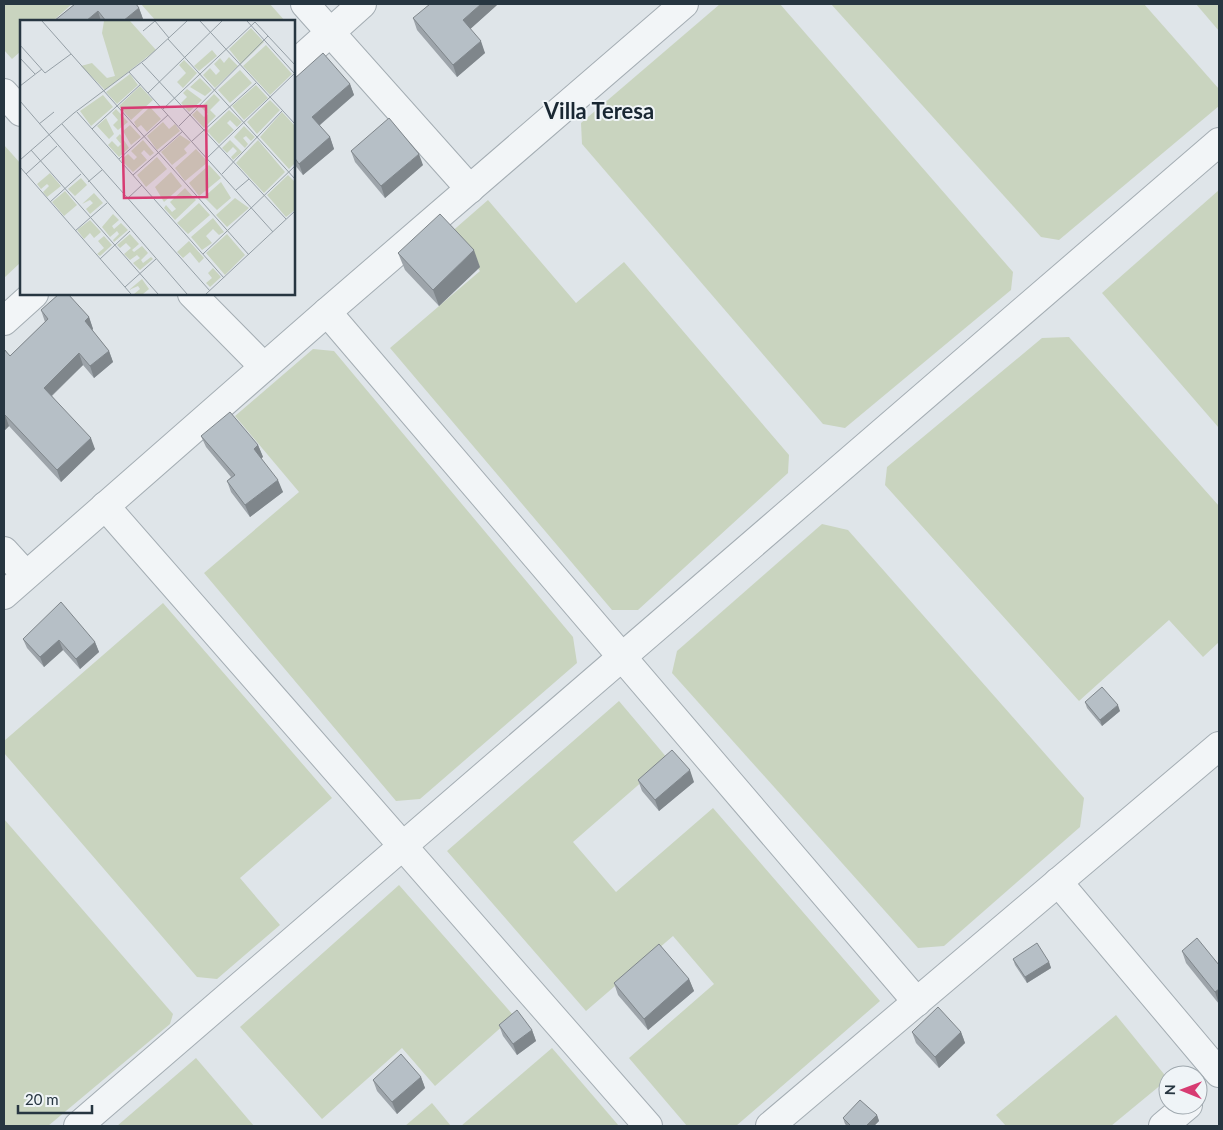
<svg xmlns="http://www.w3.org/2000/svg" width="1223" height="1130" font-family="Lato,sans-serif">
  <rect width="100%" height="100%" fill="#dfe5e9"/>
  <g fill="#c9d4bf">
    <polygon points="4,4 72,4 53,21 21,21 21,51 12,59 4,50"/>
    <polygon points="141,4 270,4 285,21 156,21"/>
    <polygon points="720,4 780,4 1013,272 1011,290 845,428 823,424 582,144 581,123"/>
    <polygon points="831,4 1144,4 1219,89 1219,106 1059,240 1041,237"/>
    <polygon points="1196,4 1219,4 1219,31"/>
    <polygon points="4,145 21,164 21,262 4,278"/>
    <polygon points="1219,190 1219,428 1102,293"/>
    <polygon points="488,200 576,303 624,262 789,455 788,473 638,610 612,610 390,348 480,271 449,234"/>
    <polygon points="1069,337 1219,506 1219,642 1203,657 1169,620 1079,701 885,485 887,467 1042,338"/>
    <polygon points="313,349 334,351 573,637 577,663 420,799 396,801 204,573 299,492 235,416"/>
    <polygon points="822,524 848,530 1084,798 1080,827 944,946 918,948 672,673 677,651"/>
    <polygon points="163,603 332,798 240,878 280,925 217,979 197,977 4,753 4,741"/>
    <polygon points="619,701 668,759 573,842 616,892 713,808 880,1001 736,1126 687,1126 629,1058 714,984 673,936 586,1011 447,851"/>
    <polygon points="4,819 173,1014 170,1024 48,1126 4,1126"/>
    <polygon points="399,885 514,1016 435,1086 402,1048 322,1119 240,1027"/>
    <polygon points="1116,1015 1168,1079 1111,1126 1006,1126 996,1115"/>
    <polygon points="552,1048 619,1126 461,1126"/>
    <polygon points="196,1058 254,1126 117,1126"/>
    <polygon points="432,1103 451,1126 405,1126"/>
  </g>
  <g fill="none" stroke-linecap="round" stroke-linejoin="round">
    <defs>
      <g id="minor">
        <polyline points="305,4 470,189"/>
        <polyline points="294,65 362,4"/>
        <polyline points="4,93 21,112"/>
        <polyline points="192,294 264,367"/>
        <polyline points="327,312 917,1002"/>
        <polyline points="4,321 34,294"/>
        <polyline points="105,506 648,1126"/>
        <polyline points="4,551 26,575"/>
        <polyline points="4,595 327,312 684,4"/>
        <polyline points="1058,882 1219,1073"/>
        <polyline points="78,1126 1219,142"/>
        <polyline points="770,1126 1219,746"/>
        <polyline points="1163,1126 1188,1105"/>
      </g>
    </defs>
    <use href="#minor" stroke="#a4adb3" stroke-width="30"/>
    <use href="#minor" stroke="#f2f5f7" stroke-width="28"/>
  </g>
  <g fill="#9da4aa">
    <polygon points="75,4 139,8 143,19 141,21 54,21"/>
    <polygon points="497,5 470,29 485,53 457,77 417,30 413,18"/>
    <polygon points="294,79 350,84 354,95 319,126 330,137 334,149 303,175 294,164"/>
    <polygon points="351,151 423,165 385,198 355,162"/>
    <polygon points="398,253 480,267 439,306 405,270"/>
    <polygon points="41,310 89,317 93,329 92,330 109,351 113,362 94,378 83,365 52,396 95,449 61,482 9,426 4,431 4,349 10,356 45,322"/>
    <polygon points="201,436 258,445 263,457 261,458 283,492 250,517 231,492 227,481 231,477 206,447"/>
    <polygon points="23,639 95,642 99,652 80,669 63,650 44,667 27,648"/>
    <polygon points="1085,702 1120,711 1102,726 1087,708"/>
    <polygon points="638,780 694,782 659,811 642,791"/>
    <polygon points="1182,951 1219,965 1219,1004 1186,963"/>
    <polygon points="1013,959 1049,962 1051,968 1027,983 1015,965"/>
    <polygon points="689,979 694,991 648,1030 618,995 614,983"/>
    <polygon points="499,1025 532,1030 536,1041 517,1055 503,1036"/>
    <polygon points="912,1032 961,1032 965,1043 939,1068 916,1043"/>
    <polygon points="421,1077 425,1088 397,1114 377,1091 373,1080"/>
    <polygon points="877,1115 879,1121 874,1126 847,1126 845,1124 843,1118"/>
  </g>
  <g fill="#7f868b">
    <polygon points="481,4 497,4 497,5 467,32 463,20"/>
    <polygon points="139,8 143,19 141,21 123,21"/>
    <polygon points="98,11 101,21 86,21"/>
    <polygon points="481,41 485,53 457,77 453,65"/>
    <polygon points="350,84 354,95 316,128 312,117"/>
    <polygon points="330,137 334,149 303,175 299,164"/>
    <polygon points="419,154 423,165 385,198 381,186"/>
    <polygon points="474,250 480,267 439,306 433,290"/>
    <polygon points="89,317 93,329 89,333 85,321"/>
    <polygon points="109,351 113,362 94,378 90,366"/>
    <polygon points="79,353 83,365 48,399 44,388"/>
    <polygon points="5,415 9,426 4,431 4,416"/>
    <polygon points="91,438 95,449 61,482 57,470"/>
    <polygon points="258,445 263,457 259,460 254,449"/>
    <polygon points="278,480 283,492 250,517 245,505"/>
    <polygon points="59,640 63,650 44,667 40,657"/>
    <polygon points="95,642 99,652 80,669 76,659"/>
    <polygon points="1118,705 1120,711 1102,726 1100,720"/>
    <polygon points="690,770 694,782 659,811 655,800"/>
    <polygon points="1049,962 1051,968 1027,983 1025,977"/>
    <polygon points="689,979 694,991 648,1030 644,1019"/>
    <polygon points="1219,989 1219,1004 1215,992"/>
    <polygon points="532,1030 536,1041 517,1055 513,1044"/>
    <polygon points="961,1032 965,1043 939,1068 935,1057"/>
    <polygon points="421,1077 425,1088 397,1114 392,1102"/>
    <polygon points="877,1115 879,1121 874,1126 866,1126"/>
  </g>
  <g fill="#b6bfc6" stroke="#7f868b">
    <polygon points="75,4 136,4 139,8 123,21 106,21 98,11 86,21 54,21"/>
    <polygon points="430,4 481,4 463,20 481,41 453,65 413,18"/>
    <polygon points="323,53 350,84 312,117 330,137 299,164 294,157 294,79"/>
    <polygon points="389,118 419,154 381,186 351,151"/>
    <polygon points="440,214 474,250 433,290 398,253"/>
    <polygon points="59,294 68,294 89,317 85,321 109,351 90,366 79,353 44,388 91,438 57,470 5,415 4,416 4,349 10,356 48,319 41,310"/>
    <polygon points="230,412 258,445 254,449 278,480 245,505 227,481 235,475 201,436"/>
    <polygon points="61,602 95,642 76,659 59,640 40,657 23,639"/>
    <polygon points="1102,687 1118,705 1100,720 1085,702"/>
    <polygon points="672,750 690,770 655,800 638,780"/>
    <polygon points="1197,938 1219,965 1219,989 1215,992 1182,951"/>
    <polygon points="1037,943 1049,962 1025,977 1013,959"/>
    <polygon points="659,944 689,979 644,1019 614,983"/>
    <polygon points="938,1007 961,1032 935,1057 912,1032"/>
    <polygon points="517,1010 532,1030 513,1044 499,1025"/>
    <polygon points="401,1054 421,1077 392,1102 373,1080"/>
    <polygon points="860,1100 877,1115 866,1126 851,1126 843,1118"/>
  </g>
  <g text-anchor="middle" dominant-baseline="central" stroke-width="4" stroke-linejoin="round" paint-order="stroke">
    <g font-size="22" font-weight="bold" fill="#192732" stroke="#eff4f7">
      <text x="599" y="110">Villa Teresa</text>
    </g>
  </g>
  <g transform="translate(20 20)">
    <rect width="275" height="275" fill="#dfe5e9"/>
    <path d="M84,1H110L136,30L85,70L61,46L72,43L87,58L95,56L82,13ZM231,8L244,22L221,44L209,29ZM246,25L272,54L250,75L223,46ZM192,30L197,36L179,51L174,46ZM209,37L218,46L195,68L183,55L190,48L196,55L200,51L194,44L200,38L204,43ZM164,40L177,53L163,68L157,62L166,53L159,45ZM220,50L232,63L210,83L198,70ZM110,54L118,65L97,84L86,72ZM180,58L192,70L185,76L170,67ZM236,65L248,78L224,100L212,86ZM120,66L133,80L111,100L99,86ZM167,69L182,80L169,92L161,83L167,77L163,73ZM194,74L200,80L190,90L196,96L184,108L172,95L177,90L184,97L188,94L181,87ZM83,75L93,87L71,106L60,91ZM250,80L260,90L237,114L227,102ZM130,87L141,99L127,112L121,105L117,108L114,102ZM96,89L108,102L98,110L93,105L98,100L92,93ZM209,90L222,102L217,107L210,100L207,103L214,110L199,124L187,111ZM262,92L275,106V143L269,149L240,117ZM86,98L94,114L89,119L77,106ZM143,102L149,109L155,104L160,111L137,130L127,116ZM110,105L121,117L111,125L103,111ZM224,106L235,117L231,121L226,116L223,118L228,124L225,128L214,117ZM100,114L109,128L99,137L88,125L92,121L98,127L101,124L96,118ZM160,115L171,122L164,129L167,133L152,145L141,132ZM123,120L134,133L130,136L124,130L121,133L127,140L113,152L101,140L108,134L114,140L117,137L111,131ZM210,120L222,132L213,140L211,137L217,131L213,127L207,133L202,128ZM238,120L265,152L244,173L216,143ZM176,129L188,142L165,161L155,148ZM137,137L147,149L126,167L117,155ZM189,145L201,158L179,176L169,163ZM151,152L162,166L144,182L135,167ZM30,153L41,166L27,177L23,172L29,166L27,164L21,169L17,164ZM268,155L275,162V190L266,197L247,175ZM61,158L67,165L55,176L48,169ZM201,162L211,178L197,190L184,177ZM165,168L176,180L155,200L144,188L146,185L152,192L156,189L150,182ZM45,171L57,185L44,196L32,182ZM74,173L83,183L70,194L66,189L73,183L70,180L62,184ZM215,178L229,188L207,207L196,195ZM179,183L190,195L168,214L157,203ZM93,194L99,200L92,206L94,209L101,203L108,210L94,222L93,220L99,214L97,211L90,217L82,207ZM193,198L204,212L199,215L193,209L186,216L192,223L182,230L171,217ZM70,200L81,212L74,218L70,213L64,219L57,210ZM110,214L119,224L112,230L114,232L122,226L128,233L121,240L123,243L131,237L133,239L120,250L113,243L120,238L117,235L110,240L104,234L111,228L106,223L100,228L97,225ZM207,214L225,235L205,255L186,233ZM84,216L92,225L80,236L77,234L84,228L78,221ZM169,221L184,238L179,243L170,232L163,238L157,232ZM193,248L201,257L190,267L186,263L192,258L188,253ZM122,259L129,269L123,274H114L120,269L118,266L109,270Z" fill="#c9d4bf"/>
    <path fill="none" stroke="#959fa6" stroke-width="1" d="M22,1L229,235M135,1L149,18M180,1L275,104M227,1L274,53M235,2L275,45M123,11L135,1M148,19L275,159M0,25L25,53L51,34M0,38L15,54M122,43L266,199M109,52L253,212M0,66L22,49M128,73L202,1M0,81L167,274M143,89L235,2M57,92L204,258M19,104L34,92M42,104L190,271M159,106L248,16M72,109L121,64M172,121L236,63M11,130L138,274M187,138L275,53M99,139L148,95M0,140L54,93L126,39L167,1M0,147L111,274M6,154L37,126M202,154L262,91M113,155L163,111M68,162L82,150M216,170L229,159M108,178L122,165M30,182L61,154M55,211L87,183M183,234L275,146M80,239L110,211M105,267L136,239M186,274L275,191"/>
    <path fill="#d73b72" fill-opacity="0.15" stroke="#d73b72" stroke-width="2.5" d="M186,86L187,177L104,178L102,88Z"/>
    <rect width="275" height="275" fill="none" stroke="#273641" stroke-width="2.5"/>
  </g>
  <rect width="1223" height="1130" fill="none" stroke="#273641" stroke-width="10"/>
  <g transform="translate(1183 1090) rotate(271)"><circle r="24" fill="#eff4f7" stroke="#9fa8ae"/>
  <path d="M0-4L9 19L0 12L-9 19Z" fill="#d73b72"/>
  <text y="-8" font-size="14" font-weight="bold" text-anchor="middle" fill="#273641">N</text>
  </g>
  <path d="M18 1105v8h74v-8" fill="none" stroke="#273641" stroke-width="2.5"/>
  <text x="25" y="1105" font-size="15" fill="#273641" stroke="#eff4f7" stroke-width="4" paint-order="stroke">20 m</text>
</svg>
